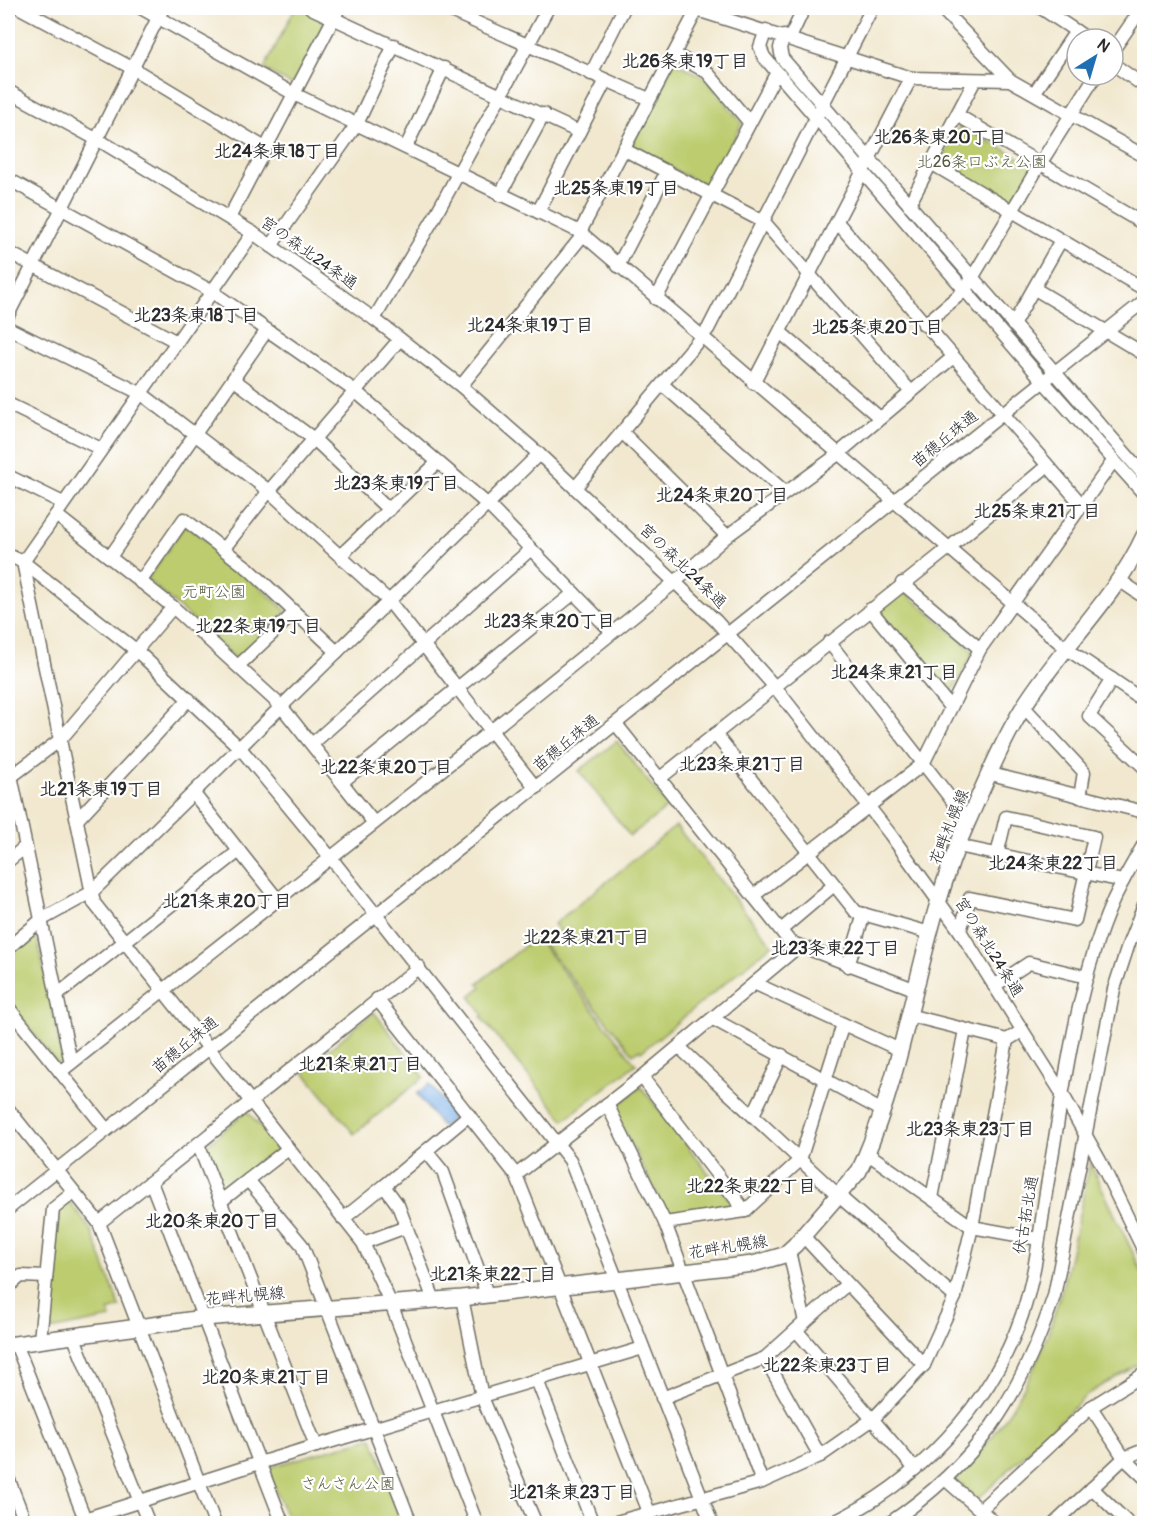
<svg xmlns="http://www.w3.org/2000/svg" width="1152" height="1531" font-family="Pangolin,'Klee One',sans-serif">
  <rect width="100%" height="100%" fill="#fff"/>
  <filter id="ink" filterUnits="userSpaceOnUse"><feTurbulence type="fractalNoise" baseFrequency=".0167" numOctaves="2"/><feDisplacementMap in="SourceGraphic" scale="12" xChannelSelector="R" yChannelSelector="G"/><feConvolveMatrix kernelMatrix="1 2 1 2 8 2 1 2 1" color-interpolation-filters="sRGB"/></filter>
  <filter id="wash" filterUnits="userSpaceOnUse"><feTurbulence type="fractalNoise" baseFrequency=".008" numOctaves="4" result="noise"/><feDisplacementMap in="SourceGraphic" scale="24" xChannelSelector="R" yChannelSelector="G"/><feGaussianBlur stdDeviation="1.35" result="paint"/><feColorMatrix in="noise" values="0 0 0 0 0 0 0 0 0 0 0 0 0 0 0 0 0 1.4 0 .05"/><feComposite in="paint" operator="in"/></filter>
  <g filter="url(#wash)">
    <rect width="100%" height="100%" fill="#f1e8cf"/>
    <g fill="#bccc6e" stroke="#747c4c" stroke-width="1.5">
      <path d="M295,8C305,8 320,15 325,23L294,83L290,84L264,69Z"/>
      <polygon points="677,63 704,77 742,123 710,186 707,187 633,148 631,145 673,64"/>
      <polygon points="960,125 1031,164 1033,167 1012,204 941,162"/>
      <polygon points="185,525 219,549 286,611 238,660 147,579"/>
      <polygon points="901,593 906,593 972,650 973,653 950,696 945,697 880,614 880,608"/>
      <polygon points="617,741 668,807 630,836 579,771"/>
      <polygon points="676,826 772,945 641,1052 639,1050 633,1054 543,943 559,930 554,924"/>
      <polygon points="36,933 63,1062 59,1066 8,1001 8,955"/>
      <polygon points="536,937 636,1064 564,1120 481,1017 483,1015 470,996 481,987 478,983"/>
      <polygon points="374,1012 424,1077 354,1134 303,1071"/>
      <polygon points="641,1087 732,1203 730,1208 670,1216 667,1214 614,1111 614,1108"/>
      <polygon points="247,1111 278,1147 277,1151 226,1191 221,1189 205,1146"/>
      <path d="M1090,1163L1144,1276V1361L1088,1394L977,1500L956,1479C1052,1379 1062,1292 1090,1163Z"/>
      <polygon points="69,1201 91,1230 120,1307 109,1311 111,1318 50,1330 55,1212"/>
      <polygon points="370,1438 373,1439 405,1523 289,1523 268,1471 270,1467"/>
    </g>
    <polygon fill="#76ade5" stroke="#506c88" stroke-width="1.5" points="429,1084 456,1116 442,1127 417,1094"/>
  </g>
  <g filter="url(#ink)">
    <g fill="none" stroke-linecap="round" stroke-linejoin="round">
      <defs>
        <g id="minor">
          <polyline points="20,8 132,68 265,148"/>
          <polyline points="141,8 294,94 580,232 1067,649 1144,701"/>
          <polyline points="311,8 579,132"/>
          <polyline points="444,8 649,99"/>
          <polyline points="691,8 911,78 1010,80 1144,156"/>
          <polyline points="941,8 1010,80"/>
          <polyline points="1041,8 1088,39"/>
          <polyline points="766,30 760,47 764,57 1044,382 1144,494"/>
          <polyline points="784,36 780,48 782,58 1144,475"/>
          <polyline points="790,38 804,8"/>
          <polyline points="1113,50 1142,8"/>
          <polyline points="674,54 707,72 749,122"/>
          <polyline points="1113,64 1144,86"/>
          <polyline points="591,74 624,8"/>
          <polyline points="8,91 107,145 253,233 374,319 461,386 539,454 716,621 775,687 890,834 960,931 1063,1095 1100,1161 1144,1251"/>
          <polyline points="1035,92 1076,31"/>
          <polyline points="957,115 1144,224"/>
          <polyline points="406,147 444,68"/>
          <polyline points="623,149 764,222 911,392"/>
          <polyline points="931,163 1144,289"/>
          <polyline points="8,179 211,291 355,391 487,504 612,632"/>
          <polyline points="500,195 544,114"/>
          <polyline points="909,205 975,80"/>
          <polyline points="538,212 606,80"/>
          <polyline points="229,218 339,8"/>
          <polyline points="837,222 1082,505"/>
          <polyline points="580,232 698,8"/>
          <polyline points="253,233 23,562 94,903 363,1243 391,1304 477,1524"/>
          <polyline points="271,246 357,124 394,45"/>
          <polyline points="8,252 177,342"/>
          <polyline points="618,266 667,171"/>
          <polyline points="1035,289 1144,354"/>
          <polyline points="656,299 777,72"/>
          <polyline points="8,315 163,8"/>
          <polyline points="374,319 434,218 548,8"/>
          <polyline points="924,325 965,290 1040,164 1096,75"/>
          <polyline points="1013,325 1061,240"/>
          <polyline points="8,328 142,394 269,491 389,601 536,788"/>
          <polyline points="780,332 880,418"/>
          <polyline points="233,379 314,439 389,510"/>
          <polyline points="753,383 911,78"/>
          <polyline points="663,385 785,492"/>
          <polyline points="461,386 583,235"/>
          <polyline points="8,404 101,449"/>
          <polyline points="623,433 727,536"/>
          <polyline points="8,476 63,503"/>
          <polyline points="575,488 708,329 872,8"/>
          <polyline points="56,515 173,607 281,706 374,823"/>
          <polyline points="224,548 269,491 400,339"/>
          <polyline points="8,555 23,562 137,651 241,749 331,858 570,1160 712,1524"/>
          <polyline points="340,556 438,462"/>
          <polyline points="110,557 267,330"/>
          <polyline points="1119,580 1144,597"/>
          <polyline points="140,582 184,519 249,569 337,652"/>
          <polyline points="902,583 980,649"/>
          <polyline points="870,609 950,707"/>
          <polyline points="829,642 968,821"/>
          <polyline points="238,666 294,613"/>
          <polyline points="1112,679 1089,716 1144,767"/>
          <polyline points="1024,707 1084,772 1080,797"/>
          <polyline points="616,724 790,942 914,989"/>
          <polyline points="715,734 856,912 930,933"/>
          <polyline points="312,744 531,549"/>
          <polyline points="8,761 71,1063"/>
          <polyline points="991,774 1144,812"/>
          <polyline points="8,779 60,740 173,607"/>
          <polyline points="659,779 949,548 1047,466"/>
          <polyline points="342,782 574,593"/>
          <polyline points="194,794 278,900"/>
          <polyline points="77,820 189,699"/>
          <polyline points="958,846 1123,881"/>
          <polyline points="8,861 25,847"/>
          <polyline points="753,896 923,764 980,649 1114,460"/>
          <polyline points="781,930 834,885"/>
          <polyline points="960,931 970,898 1075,920 1094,837 1006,817 997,855"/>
          <polyline points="8,948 41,920 92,892 539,454"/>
          <polyline points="848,966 864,914"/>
          <polyline points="756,984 900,1050"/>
          <polyline points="994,986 1029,963 1087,977"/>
          <polyline points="56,996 239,851"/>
          <polyline points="377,999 516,1175 649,1512"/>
          <polyline points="8,1007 106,1129"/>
          <polyline points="908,1015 1007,1040"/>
          <polyline points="713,1019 881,1110"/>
          <polyline points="679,1047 839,1196 955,1297"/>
          <polyline points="60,1072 492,730 675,582 727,536 833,458 952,358"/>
          <polyline points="642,1077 745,1211"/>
          <polyline points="607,1104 665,1223 762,1482"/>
          <polyline points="8,1109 99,1223 215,1524"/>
          <polyline points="753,1115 782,1055"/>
          <polyline points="198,1144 316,1446"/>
          <polyline points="426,1151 443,1172 487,1294"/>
          <polyline points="867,1153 972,1227 1038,1239"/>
          <polyline points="516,1175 642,1077 799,946"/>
          <polyline points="248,1180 302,1245 411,1524"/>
          <polyline points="151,1182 283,1524"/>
          <polyline points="932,1198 965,1030"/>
          <polyline points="221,1201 288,1149"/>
          <polyline points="8,1209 1144,301"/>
          <polyline points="343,1219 384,1186"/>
          <polyline points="99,1223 419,967"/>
          <polyline points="665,1223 745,1211 800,1160 843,1024"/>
          <polyline points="803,1236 924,1365"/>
          <polyline points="363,1243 406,1227"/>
          <polyline points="789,1251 805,1322"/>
          <polyline points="8,1287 21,1276 46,1277"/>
          <polyline points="462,1298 482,1397 536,1524"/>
          <polyline points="434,1300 398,1205 384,1186 469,1115"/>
          <polyline points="796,1330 915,1469"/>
          <polyline points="73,1335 149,1524"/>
          <polyline points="40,1340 53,1209 74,1192"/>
          <polyline points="16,1344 87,1524"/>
          <polyline points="765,1358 820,1456"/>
          <polyline points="537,1380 593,1524"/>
          <polyline points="662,1398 765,1358 846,1285"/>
          <polyline points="1091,1407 1124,1458 1144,1477"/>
          <polyline points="8,1478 26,1524"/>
          <polyline points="945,1479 996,1524"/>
          <polyline points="1092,1488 1129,1524"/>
          <polyline points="980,1510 1091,1407 1144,1374"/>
          <polyline points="69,1524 259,1463 643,1348"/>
          <polyline points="609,1524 762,1482 820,1456 873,1419 924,1365 955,1297 972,1227 1007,1040 1022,1031"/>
          <path d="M830,1524C916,1484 991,1406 1022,1315C1036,1274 1040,1229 1047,1186C1063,1096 1075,987 1112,903C1121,883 1133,863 1144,844"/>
          <path d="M888,1524C978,1463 1020,1398 1054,1296L1114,989L1129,943L1144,905"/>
          <polyline points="1054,1524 1124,1458 1144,1450"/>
        </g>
        <path id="major" d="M8,1345L203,1318L462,1298L753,1264L784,1255L795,1245L859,1171L864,1160C911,1051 919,929 968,821C985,783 1002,742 1024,706C1061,647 1115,599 1144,536"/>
      </defs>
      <use href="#minor" stroke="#706d64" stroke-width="15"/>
      <use href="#major" stroke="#706d64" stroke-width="18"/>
      <use href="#minor" stroke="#fff" stroke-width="12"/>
      <use href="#major" stroke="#fff" stroke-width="15"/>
    </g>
  </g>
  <g text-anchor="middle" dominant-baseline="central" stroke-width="4.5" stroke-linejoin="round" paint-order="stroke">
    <g font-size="16" fill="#565b3f" stroke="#fff">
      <text x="982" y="162">北26条口ぶえ公園</text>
      <text x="214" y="592">元町公園</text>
      <text x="348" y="1484">さんさん公園</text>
    </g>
    <g font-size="16" fill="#2b2b2b" stroke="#fff">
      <text transform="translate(309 253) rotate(35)">宮の森北24条通</text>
      <text transform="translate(945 439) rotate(-39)">苗穂丘珠通</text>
      <text transform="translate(683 566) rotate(44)">宮の森北24条通</text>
      <text transform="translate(566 743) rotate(-39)">苗穂丘珠通</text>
      <text transform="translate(949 827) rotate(-68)">花畔札幌線</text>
      <text transform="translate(989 947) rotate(58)">宮の森北24条通</text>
      <text transform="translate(185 1045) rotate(-39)">苗穂丘珠通</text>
      <text transform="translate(1026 1215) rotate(-80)">伏古拓北通</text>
      <text transform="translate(728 1247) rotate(-9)">花畔札幌線</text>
      <text transform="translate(245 1296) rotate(-5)">花畔札幌線</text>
    </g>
    <g font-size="18" font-weight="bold" fill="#2b2b2b" stroke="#fff">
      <text x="685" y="61">北26条東19丁目</text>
      <text x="940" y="137">北26条東20丁目</text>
      <text x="277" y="151">北24条東18丁目</text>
      <text x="616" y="188">北25条東19丁目</text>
      <text x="196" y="315">北23条東18丁目</text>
      <text x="530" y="325">北24条東19丁目</text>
      <text x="877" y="327">北25条東20丁目</text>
      <text x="396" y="483">北23条東19丁目</text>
      <text x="722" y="495">北24条東20丁目</text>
      <text x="1037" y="511">北25条東21丁目</text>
      <text x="549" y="621">北23条東20丁目</text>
      <text x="258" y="626">北22条東19丁目</text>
      <text x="894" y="672">北24条東21丁目</text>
      <text x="742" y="764">北23条東21丁目</text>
      <text x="386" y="767">北22条東20丁目</text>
      <text x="101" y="789">北21条東19丁目</text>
      <text x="1053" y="863">北24条東22丁目</text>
      <text x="227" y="901">北21条東20丁目</text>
      <text x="586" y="937">北22条東21丁目</text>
      <text x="835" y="948">北23条東22丁目</text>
      <text x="360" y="1064">北21条東21丁目</text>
      <text x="970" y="1129">北23条東23丁目</text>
      <text x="751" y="1186">北22条東22丁目</text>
      <text x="212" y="1221">北20条東20丁目</text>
      <text x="493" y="1274">北21条東22丁目</text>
      <text x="827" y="1365">北22条東23丁目</text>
      <text x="266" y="1377">北20条東21丁目</text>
      <text x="572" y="1492">北21条東23丁目</text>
    </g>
  </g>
  <rect width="1152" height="1531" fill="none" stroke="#fff" stroke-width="30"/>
  <g transform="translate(1095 57) rotate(37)"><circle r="28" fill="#ffffff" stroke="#aaaaaa" stroke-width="1.5"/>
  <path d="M0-4.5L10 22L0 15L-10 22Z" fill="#1f6fb2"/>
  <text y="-9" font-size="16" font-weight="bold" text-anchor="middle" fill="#2b2b2b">N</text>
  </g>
</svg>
